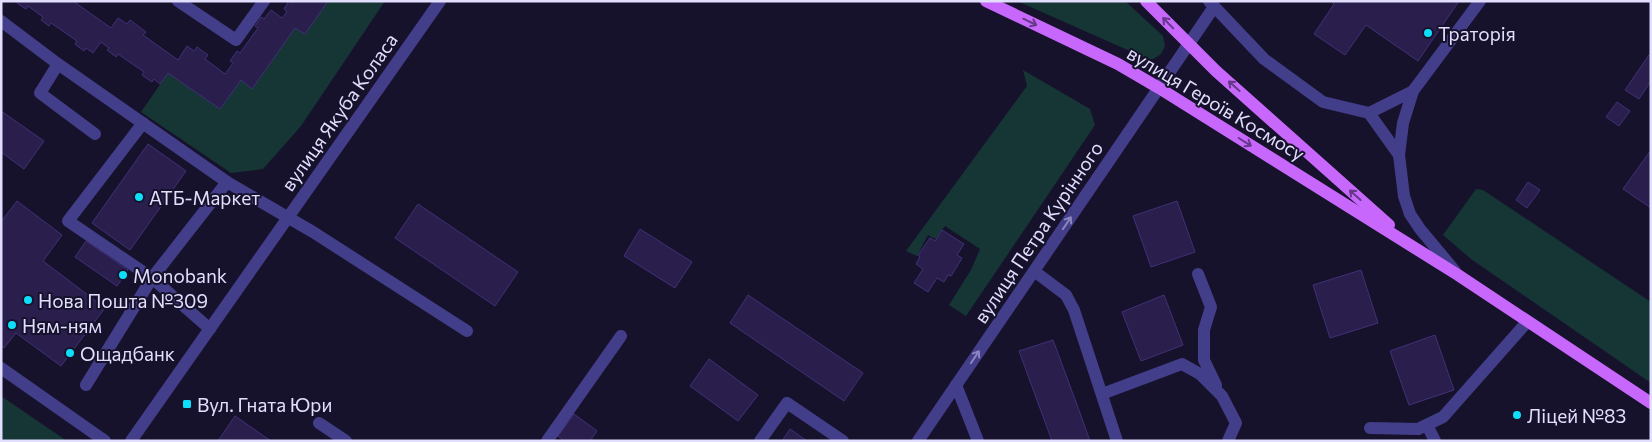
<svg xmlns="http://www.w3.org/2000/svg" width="1652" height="442" font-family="Commissioner,sans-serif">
  <rect width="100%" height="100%" fill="#17122c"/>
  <g fill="#153635">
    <polygon points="328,1 385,1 301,126 263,169 231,173 141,112 168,73 220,109 241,80 253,88 295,28 305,34"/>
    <polygon points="1017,1 1125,1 1163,36 1165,46 1161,54 1153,59 1148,59"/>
    <polygon points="1023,70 1090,109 1095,125 966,316 949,305 971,270 980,249 945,226 935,239 928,235 917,256 906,251 1027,86"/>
    <polygon points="1476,189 1483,190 1651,302 1651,383 1471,259 1443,235"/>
    <polygon points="1,396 67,441 1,441"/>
  </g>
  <g fill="#291e4c" stroke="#403178">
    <polygon points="19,1 73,1 111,28 118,18 127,24 130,20 146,32 143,35 178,60 187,46 194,51 197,47 208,55 205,59 225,74 233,63 230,61 237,51 240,53 258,28 255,26 261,17 264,19 271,10 282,18 287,12 284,9 289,1 293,3 294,1 328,1 305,34 295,28 252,89 241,80 220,109 168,73 160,84 154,79 152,82 142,75 144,72 118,54 116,57 107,50 109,48 101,42 93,53 86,48 84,51 75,44 77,41 51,23 49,26 41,20 43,17 28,6 26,9 17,3"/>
    <polygon points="1331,1 1459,1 1418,61 1366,25 1345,55 1314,34 1334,4"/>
    <polygon points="1649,55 1651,56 1651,81 1639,99 1625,90"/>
    <polygon points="1617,102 1630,111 1619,126 1606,117"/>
    <polygon points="1,111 44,141 24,169 1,152"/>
    <polygon points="148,144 186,171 130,250 92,223"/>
    <polygon points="1651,150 1651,208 1623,189"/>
    <polygon points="1528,182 1540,190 1527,208 1516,200"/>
    <polygon points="17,201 62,235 43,261 105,308 61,366 16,333 4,348 1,345 1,222"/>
    <polygon points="1177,201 1195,252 1151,267 1133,216"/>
    <polygon points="418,204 518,272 495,306 395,238"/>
    <polygon points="640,229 692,262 675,288 624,256"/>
    <polygon points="942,230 964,244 957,255 962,258 951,276 948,275 944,282 937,278 928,292 914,283 923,269 916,264 920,257 918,255 930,238 935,241"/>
    <polygon points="86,241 128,270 117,286 75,257"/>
    <polygon points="1361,270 1378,323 1330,338 1313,285"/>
    <polygon points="748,295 863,373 844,401 730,323"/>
    <polygon points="1164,295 1183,345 1141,361 1122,312"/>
    <polygon points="1435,335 1454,390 1409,405 1390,351"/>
    <polygon points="1053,340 1076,402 1090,441 1052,441 1019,351"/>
    <polygon points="709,359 758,395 738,421 690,386"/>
    <polygon points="574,414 597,431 590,441 564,441 558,436"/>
    <polygon points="235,416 271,441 218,441"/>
    <polygon points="790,429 807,441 782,441"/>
  </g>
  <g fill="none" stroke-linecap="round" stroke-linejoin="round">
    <g stroke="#433e8a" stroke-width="12">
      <polyline points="178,1 236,40 264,1"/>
      <polyline points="1209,1 1264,59 1323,102 1369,113 1413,91"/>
      <polyline points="1,21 58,64 227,182 313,232 467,331"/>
      <polyline points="58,64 40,93 95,134"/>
      <polyline points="1369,113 1399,155"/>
      <polyline points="143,123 68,221 152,278 210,329"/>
      <polyline points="1034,271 1066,295 1074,310 1117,441"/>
      <polyline points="1455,271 1420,229 1410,214 1404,196 1399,155 1403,123 1413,91 1480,1"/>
      <polyline points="1198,274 1211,307 1204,330 1204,360 1216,385"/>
      <polyline points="1,368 105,441"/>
      <polyline points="86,385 152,278 227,182"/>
      <polyline points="956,385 978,441"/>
      <polyline points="1102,394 1182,364 1200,374 1222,396 1236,423 1228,441"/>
      <polyline points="319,423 346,441"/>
      <polyline points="1427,425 1435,441"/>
      <polyline points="1370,428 1418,429 1443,417 1527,322"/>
      <polyline points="131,441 440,1"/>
      <polyline points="547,441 621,336"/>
      <polyline points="760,441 787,403 843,441"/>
      <polyline points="918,441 1214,7"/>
    </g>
    <g stroke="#c767fc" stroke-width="12">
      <polyline points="986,1 1118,64 1159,88 1458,275 1651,403"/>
      <polyline points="1146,1 1216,71 1389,225"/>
    </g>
  </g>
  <defs><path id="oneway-shaft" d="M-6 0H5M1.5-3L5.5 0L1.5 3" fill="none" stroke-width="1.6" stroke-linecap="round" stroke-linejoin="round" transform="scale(1.25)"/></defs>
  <g stroke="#66388a">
    <use href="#oneway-shaft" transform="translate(1030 22) rotate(26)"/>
    <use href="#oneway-shaft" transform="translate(1168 23) rotate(-134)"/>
    <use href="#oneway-shaft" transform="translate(1234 86) rotate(-138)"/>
    <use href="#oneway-shaft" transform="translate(1245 142) rotate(32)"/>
    <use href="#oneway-shaft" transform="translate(1355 195) rotate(-138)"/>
  </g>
  <g stroke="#8b86be">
    <use href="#oneway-shaft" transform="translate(1067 223) rotate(-56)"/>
    <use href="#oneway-shaft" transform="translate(975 357) rotate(-56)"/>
  </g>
  <g fill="#0edefa" stroke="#17122c" stroke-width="2">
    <circle cx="1428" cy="33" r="5"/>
    <circle cx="139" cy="197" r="5"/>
    <circle cx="123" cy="275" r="5"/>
    <circle cx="28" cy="300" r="5"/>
    <circle cx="12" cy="325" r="5"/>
    <circle cx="70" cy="353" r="5"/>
    <rect x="182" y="399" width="10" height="10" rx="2.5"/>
    <circle cx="1517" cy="415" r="5"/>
  </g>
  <g text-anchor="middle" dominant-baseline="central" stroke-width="4" stroke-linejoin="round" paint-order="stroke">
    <g font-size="19" fill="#e2defe" stroke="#17122c" text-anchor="start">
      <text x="1438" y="33">Траторія</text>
      <text x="149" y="197">АТБ-Маркет</text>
      <text x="133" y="275">Monobank</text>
      <text x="38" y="300">Нова Пошта №309</text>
      <text x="22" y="325">Ням-ням</text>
      <text x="80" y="353">Ощадбанк</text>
      <text x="197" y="404">Вул. Гната Юри</text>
      <text x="1527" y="415">Ліцей №83</text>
    </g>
    <g font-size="19" fill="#e2defe" stroke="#17122c">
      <text transform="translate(1216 103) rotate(31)">вулиця Героїв Космосу</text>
      <text transform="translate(339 112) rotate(-55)">вулиця Якуба Коласа</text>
      <text transform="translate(1038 232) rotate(-56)">вулиця Петра Курінного</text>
    </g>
  </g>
  <rect width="1652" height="442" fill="none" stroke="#e2defe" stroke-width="5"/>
</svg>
